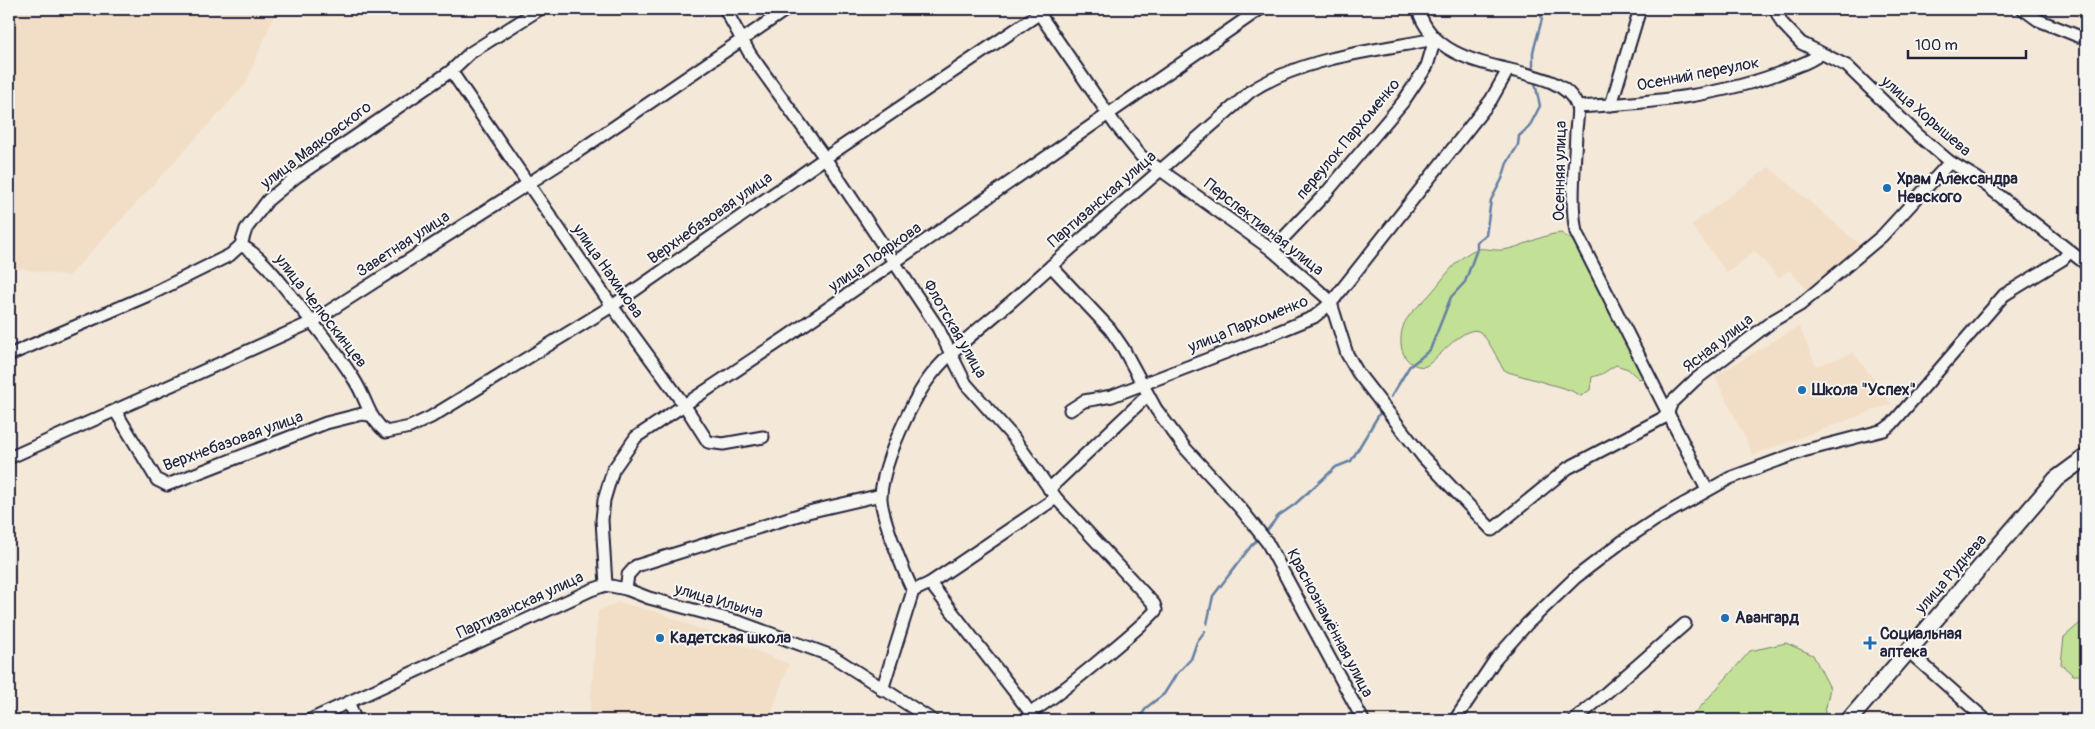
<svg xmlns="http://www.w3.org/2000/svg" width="2095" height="729" font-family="Pangolin,sans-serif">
  <rect width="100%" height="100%" fill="#f4e8d9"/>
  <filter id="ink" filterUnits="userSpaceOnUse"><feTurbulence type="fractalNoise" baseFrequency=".02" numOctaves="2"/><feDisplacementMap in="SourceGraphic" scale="10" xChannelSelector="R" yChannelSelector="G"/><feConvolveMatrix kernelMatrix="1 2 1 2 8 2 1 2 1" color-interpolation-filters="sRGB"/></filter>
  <g filter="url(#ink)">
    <g fill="#f2dec7">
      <polygon points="9,9 277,9 245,85 69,276 9,267"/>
      <polygon points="1769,167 1864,248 1811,294 1789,270 1779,278 1755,251 1727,273 1691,225"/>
      <polygon points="1799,326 1816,366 1854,353 1891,404 1753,455 1715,376"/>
      <polygon points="619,602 657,612 789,664 769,718 752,715 749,720 589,720 598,611"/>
    </g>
    <g fill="#c3e097" stroke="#728169">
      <path d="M1561,233L1572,240L1584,258L1643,378L1639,379L1628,369L1616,365L1602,374L1592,377L1590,390L1581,396L1570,390L1508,372L1503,369C1497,358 1489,340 1480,332C1466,322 1438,359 1426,366C1419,368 1410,364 1406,358C1399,349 1400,334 1404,324C1410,311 1423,303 1432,292C1444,278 1455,260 1472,251C1481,246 1492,251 1502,250C1522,248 1539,235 1561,233Z"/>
      <polygon points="2086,618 2086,675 2073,675 2061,664 2064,637"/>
      <polygon points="1786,643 1813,655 1830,688 1824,717 1821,720 1689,720 1750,651"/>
    </g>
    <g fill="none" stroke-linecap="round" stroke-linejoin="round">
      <g stroke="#6380a3" stroke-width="2.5">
        <polyline points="1533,72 1533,52 1542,19 1539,9"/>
        <polyline points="1391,397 1409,367 1430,350 1451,297 1465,282 1477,249 1477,242 1486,235 1491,200 1502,179 1507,163 1518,145 1519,136 1529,127 1540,106 1535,83"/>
        <polyline points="1265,533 1278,516 1294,505 1336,467 1351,461 1381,411"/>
        <polyline points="1207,624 1213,596 1251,546 1259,538"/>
        <polyline points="1138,720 1147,707 1164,694 1176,675 1191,659 1197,642 1205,631"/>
      </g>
      <defs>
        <g id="minor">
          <path d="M725,9L750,54L825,158L938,328L966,384L1013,437L1056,498L1154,604L1156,610C1145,624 1044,708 1030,712L930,583"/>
          <polyline points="1036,9 1115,124 1141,156 1272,250 1326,297 1331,303 1347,354 1358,373 1423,457 1492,530 1568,468 1663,418 1668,412 1672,402 1695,380 1774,320 1800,305 1882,236 1950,162"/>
          <path d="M1418,9C1440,85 1559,56 1577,106C1579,113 1576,125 1576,132C1575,165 1570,200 1576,232L1707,490"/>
          <polyline points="1775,9 1782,23 1801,43 1847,66 1918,135 1950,162 1977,178 2086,264"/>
          <polyline points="2023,9 2038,20 2078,36"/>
          <polyline points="451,71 612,306 685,406 708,442 723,444 763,437"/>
          <polyline points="1611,105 1640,9"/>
          <path d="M1577,107C1647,103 1727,96 1792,68C1802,64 1812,61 1820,54"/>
          <path d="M241,245C264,258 280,282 296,302C317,328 338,353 355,381C367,400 368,418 386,432L410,427L431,417L612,306L825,158L1046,9"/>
          <polyline points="1051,266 1110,329 1123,348 1156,409 1185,448 1241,509 1267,542 1363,720"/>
          <polyline points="9,355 151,294 230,255 241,245 246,229 268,200 296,177 451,71 470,53 540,9"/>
          <polyline points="1070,410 1084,401 1112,396 1263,338 1314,317 1331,303 1491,100 1508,70"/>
          <polyline points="116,412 157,480 167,485 326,423 362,414 369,415"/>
          <polyline points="9,458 312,322 573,155 787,9"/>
          <polyline points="1049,489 1148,395"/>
          <polyline points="606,585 602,520 604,500 613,470 636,437 785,338 1260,9"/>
          <polyline points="626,589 649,598 739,622 832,656 932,720"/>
          <path d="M913,591C904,572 879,512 881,494C884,460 912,399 933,373C958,343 991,320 1020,294C1096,225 1174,159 1251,91C1304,57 1374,51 1435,39L1427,66L1403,102L1327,192L1272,250"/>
          <polyline points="1908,651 1986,720"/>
          <polyline points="882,690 913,591 930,583 1056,498"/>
          <polyline points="349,703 355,720"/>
          <polyline points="310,720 591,590 606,585 626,589 628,575 636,566 808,512 881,495"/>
          <polyline points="1455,720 1495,660 1527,624 1575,578 1623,541 1655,520 1730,478 1803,451 1884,430 1892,424 2004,295 2063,259 2069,252"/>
          <polyline points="1575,720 1685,624"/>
        </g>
        <polyline id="major" points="1849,720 2056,479 2086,457"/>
      </defs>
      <use href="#minor" stroke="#22223b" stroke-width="15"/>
      <use href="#major" stroke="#22223b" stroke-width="19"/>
      <use href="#minor" stroke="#f6f6f2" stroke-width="11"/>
      <use href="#major" stroke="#f6f6f2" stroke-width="15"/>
    </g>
  </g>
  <g fill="#1f6fb2" stroke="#f6f6f2" stroke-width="2">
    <circle cx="1887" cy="188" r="5"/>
    <circle cx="1802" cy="390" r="5"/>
    <circle cx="1725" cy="618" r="5"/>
    <circle cx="660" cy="638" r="5"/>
    <path d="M1867.5 635.5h5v5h5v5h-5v5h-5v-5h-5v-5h5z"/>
  </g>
  <g text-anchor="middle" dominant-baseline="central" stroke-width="4" stroke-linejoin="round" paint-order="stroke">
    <g font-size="16" fill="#22223b" stroke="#f6f6f2">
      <text transform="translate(1698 74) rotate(-11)">Осенний переулок</text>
      <text transform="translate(1926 116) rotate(41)">улица Хорышева</text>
      <text transform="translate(1348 139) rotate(-50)">переулок Пархоменко</text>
      <text transform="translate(316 145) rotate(-37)">улица Маяковского</text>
      <text transform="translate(1560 171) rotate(-89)">Осенняя улица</text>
      <text transform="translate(1102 199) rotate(-41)">Партизанская улица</text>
      <text transform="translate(710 218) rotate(-35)">Верхнебазовая улица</text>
      <text transform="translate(1264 227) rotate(38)">Перспективная улица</text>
      <text transform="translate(403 244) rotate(-33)">Заветная улица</text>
      <text transform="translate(875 257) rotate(-35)">улица Пояркова</text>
      <text transform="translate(608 271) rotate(55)">улица Нахимова</text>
      <text transform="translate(321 311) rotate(52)">улица Челюскинцев</text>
      <text transform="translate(1248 324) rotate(-22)">улица Пархоменко</text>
      <text transform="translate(955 329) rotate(60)">Флотская улица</text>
      <text transform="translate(1718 343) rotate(-38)">Ясная улица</text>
      <text transform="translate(233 441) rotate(-20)">Верхнебазовая улица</text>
      <text transform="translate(1951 574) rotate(-49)">улица Руднева</text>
      <text transform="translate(719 601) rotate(16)">улица Ильича</text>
      <text transform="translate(520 605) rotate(-25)">Партизанская улица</text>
      <text transform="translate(1330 623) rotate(62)">Краснознамённая улица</text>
    </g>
    <g font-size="16" font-weight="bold" fill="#22223b" stroke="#f6f6f2" text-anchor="start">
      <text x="1897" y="179">Храм Александра<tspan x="1897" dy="18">Невского</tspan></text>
      <text x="1812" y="390">Школа "Успех"</text>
      <text x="1735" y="618">Авангард</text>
      <text x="1880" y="634">Социальная<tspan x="1880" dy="18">аптека</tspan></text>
      <text x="670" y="638">Кадетская школа</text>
    </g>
  </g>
  <rect width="2095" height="729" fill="none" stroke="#f6f6f2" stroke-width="30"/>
  <rect x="15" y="15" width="2065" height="699" fill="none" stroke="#22223b" stroke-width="2" filter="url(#ink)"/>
  <path d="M1908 50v8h118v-8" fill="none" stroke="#22223b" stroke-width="2.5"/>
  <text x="1915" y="50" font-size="15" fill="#22223b" stroke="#f6f6f2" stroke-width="4" paint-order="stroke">100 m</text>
</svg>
